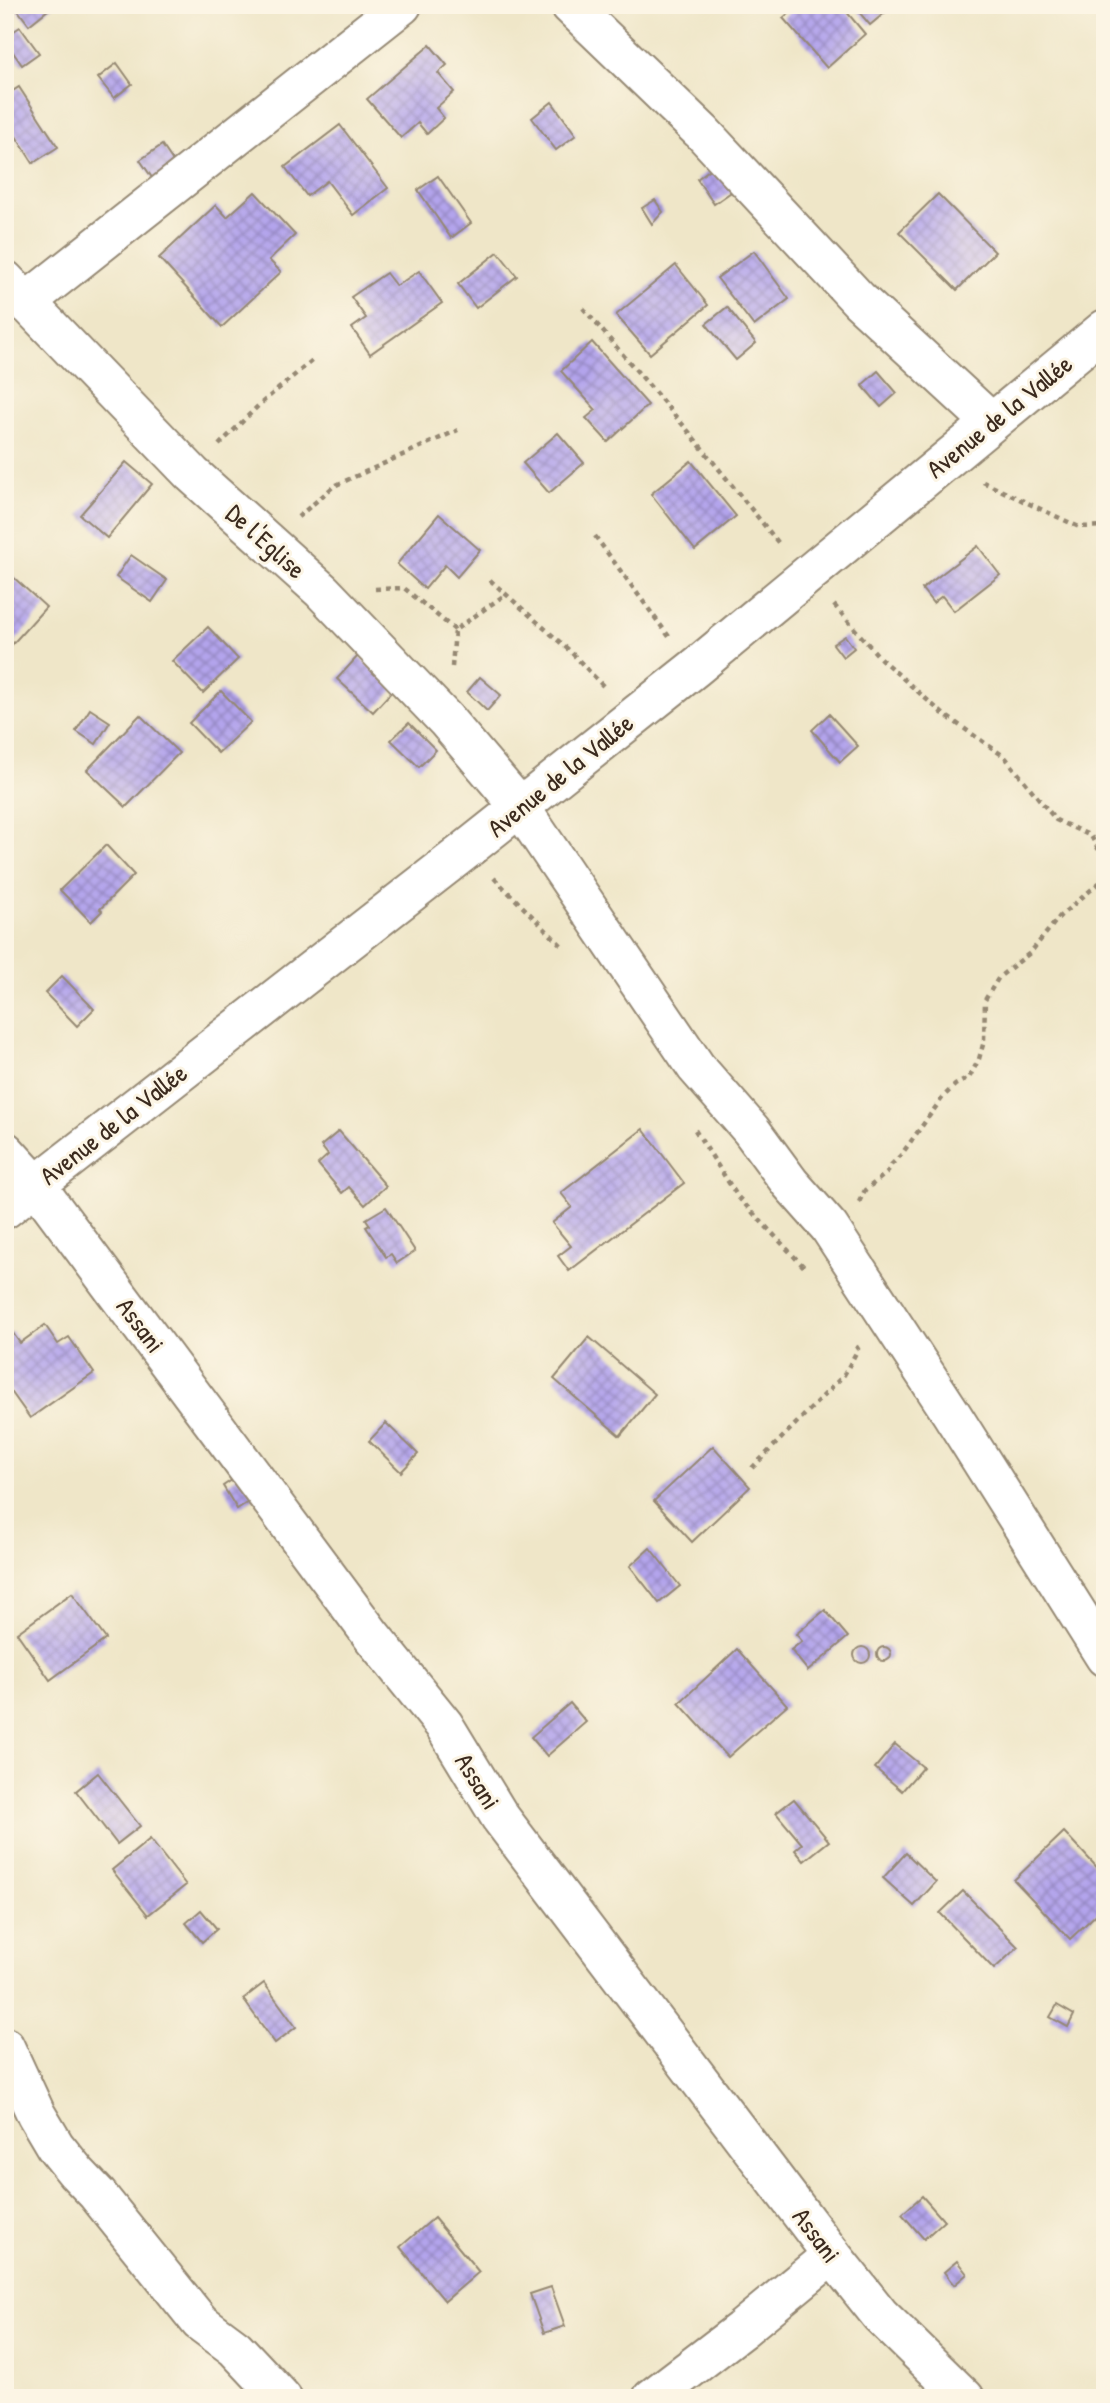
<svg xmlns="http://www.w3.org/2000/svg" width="1110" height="2403" font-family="'Patrick Hand',sans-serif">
  <defs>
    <pattern id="building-cross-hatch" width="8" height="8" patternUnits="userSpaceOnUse" patternTransform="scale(1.75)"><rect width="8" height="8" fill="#b3a4ec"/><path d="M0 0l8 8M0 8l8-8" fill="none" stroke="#9386bf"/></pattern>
  </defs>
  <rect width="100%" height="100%" fill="#fcf5e5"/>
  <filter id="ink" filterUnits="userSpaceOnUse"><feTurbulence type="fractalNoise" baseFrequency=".0143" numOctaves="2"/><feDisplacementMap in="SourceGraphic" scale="14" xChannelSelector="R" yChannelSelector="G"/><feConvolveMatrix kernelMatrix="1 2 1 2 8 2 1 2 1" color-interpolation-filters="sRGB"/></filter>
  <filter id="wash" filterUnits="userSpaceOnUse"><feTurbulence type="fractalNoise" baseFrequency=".00686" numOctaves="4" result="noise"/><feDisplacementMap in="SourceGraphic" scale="28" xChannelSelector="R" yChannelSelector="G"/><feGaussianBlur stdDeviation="1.57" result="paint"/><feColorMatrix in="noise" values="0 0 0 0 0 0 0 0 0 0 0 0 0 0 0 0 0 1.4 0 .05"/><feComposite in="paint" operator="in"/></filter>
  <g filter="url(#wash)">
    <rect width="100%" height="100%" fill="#efe6c8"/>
    <g id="blocks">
      <g fill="url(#building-cross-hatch)">
        <polygon points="14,5 54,5 29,25"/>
        <polygon points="798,5 841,5 865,34 827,68 783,18"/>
        <polygon points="853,5 894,5 870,25"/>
        <polygon points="20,27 39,53 22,65 5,41 5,37"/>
        <polygon points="430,45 447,65 438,73 454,92 436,108 444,118 427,134 418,123 401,138 367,99"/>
        <polygon points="117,63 132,84 114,98 98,78"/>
        <polygon points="19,87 58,147 33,163 5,119 5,96"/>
        <polygon points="552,102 576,135 556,150 532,118"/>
        <polygon points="340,125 388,188 353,215 327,181 307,196 285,167"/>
        <polygon points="162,145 179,170 157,185 140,160"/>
        <polygon points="716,165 734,190 714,204 697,179"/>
        <polygon points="438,176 471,223 451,238 418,190"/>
        <polygon points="255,192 295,235 269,260 281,272 222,327 159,258 216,205 227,217"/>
        <polygon points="938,194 995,252 957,290 899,232"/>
        <polygon points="655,200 663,212 652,224 642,208"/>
        <polygon points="754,251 789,299 754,326 717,278"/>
        <polygon points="498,252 517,276 476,308 458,284"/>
        <polygon points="676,265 708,305 650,354 616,315"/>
        <polygon points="419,271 442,303 370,354 352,328 366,318 351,297 386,273 396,286"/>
        <polygon points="727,307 756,343 736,360 706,324"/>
        <polygon points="592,342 648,405 608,442 586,418 596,410 561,371"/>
        <polygon points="878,371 897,393 881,407 862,385"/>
        <polygon points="558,433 584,463 549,493 523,463"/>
        <polygon points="691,461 736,516 695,550 651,494"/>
        <polygon points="126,462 152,484 107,538 80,515"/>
        <polygon points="439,514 480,550 457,577 445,565 425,589 397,564"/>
        <polygon points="978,546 1000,575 954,611 942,596 933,603 922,589"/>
        <polygon points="131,555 167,580 152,602 116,577"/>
        <polygon points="11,575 46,607 8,649 5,646 5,581"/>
        <polygon points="208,627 238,659 203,693 172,661"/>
        <polygon points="845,636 854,648 843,657 833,644"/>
        <polygon points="358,656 394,689 373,712 337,679"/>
        <polygon points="480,677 501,695 487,711 467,692"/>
        <polygon points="221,691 251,722 218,753 189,723"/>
        <polygon points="90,709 110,722 96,744 76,731"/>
        <polygon points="829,714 858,746 840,762 812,730"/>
        <polygon points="140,715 179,753 126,807 87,770"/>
        <polygon points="409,723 436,750 419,767 391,740"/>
        <polygon points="106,845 134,875 100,909 102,911 91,922 60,890"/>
        <polygon points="62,976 94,1009 77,1026 45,993"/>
        <polygon points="643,1129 684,1183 569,1271 558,1256 571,1246 552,1223 572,1207 561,1193"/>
        <polygon points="339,1131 386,1186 365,1205 349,1187 342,1193 318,1164 328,1155 321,1146"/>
        <polygon points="386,1207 415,1251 397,1263 391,1254 386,1257 366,1227 370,1225 366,1219"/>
        <polygon points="45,1325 58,1344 69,1337 94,1373 30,1418 5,1383 5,1337 12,1332 20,1343"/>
        <polygon points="589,1337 655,1394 620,1436 554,1379"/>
        <polygon points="386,1423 418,1454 401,1472 369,1441"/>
        <polygon points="713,1446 750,1487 692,1542 654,1501"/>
        <polygon points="244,1472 259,1495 237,1509 223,1486"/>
        <polygon points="650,1548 680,1586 659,1603 630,1566"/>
        <polygon points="72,1593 106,1639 50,1680 17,1633"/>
        <polygon points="825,1610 848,1637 808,1671 791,1650 802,1641 796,1634"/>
        <circle cx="884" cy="1654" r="7"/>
        <circle cx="862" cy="1655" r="8"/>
        <polygon points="737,1649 787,1705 728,1757 679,1703"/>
        <polygon points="570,1703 586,1722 547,1756 531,1737"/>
        <polygon points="895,1744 923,1767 902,1791 875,1768"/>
        <polygon points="98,1773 140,1826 117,1844 76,1791"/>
        <polygon points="794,1799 829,1841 804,1861 795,1850 802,1844 776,1813"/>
        <polygon points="1064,1832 1105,1876 1105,1906 1070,1939 1014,1880"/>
        <polygon points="150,1839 186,1885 148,1915 112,1870"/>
        <polygon points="906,1853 936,1882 914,1906 883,1878"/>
        <polygon points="963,1891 1018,1947 994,1969 940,1913"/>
        <polygon points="201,1910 217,1929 202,1942 186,1923"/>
        <polygon points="264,1983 296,2027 275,2043 243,1999"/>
        <polygon points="1057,2005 1074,2015 1068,2027 1050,2017"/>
        <polygon points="922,2196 944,2221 924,2239 902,2214"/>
        <polygon points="434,2218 479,2272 445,2301 400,2247"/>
        <polygon points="957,2261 967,2274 954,2285 944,2272"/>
        <polygon points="551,2287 565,2326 544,2333 530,2294"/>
      </g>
    </g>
  </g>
  <g filter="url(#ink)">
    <use href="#blocks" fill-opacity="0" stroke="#958873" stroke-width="2"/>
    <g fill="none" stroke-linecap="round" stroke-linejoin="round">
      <defs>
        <g id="minor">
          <polyline points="570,5 703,133 859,300 991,422"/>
          <polyline points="5,280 192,474 322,591 446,720 520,807 696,1067 751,1130 790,1183 829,1227 951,1413 1105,1657"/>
          <polyline points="25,303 402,5"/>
          <polyline points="5,1151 36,1185 372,1636 444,1725 500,1817 544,1875 832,2255 880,2315 965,2398"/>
          <polyline points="5,1209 466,850 695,668 1105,329"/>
          <polyline points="5,2047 36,2114 55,2146 76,2172 97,2194 200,2322 235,2348 282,2398"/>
          <polyline points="652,2398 741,2330 832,2255"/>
        </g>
      </defs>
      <use href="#minor" stroke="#958873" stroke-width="42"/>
      <g stroke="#958873" stroke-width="4.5" stroke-dasharray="5 5" stroke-linecap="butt">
        <polyline points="583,308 689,432 781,546"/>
        <polyline points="219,445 259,405 315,358"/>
        <polyline points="983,482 1079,527 1105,526"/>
        <polyline points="298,517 334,486 458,430"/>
        <polyline points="595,536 670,638"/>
        <polyline points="490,580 570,651 605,688"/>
        <polyline points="375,589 404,588 455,630"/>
        <polyline points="834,605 881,659 942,713 1005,757 1056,820 1091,836 1105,861"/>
        <polyline points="452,667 455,630 506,594"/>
        <polyline points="494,878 562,946"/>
        <polyline points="695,1130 738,1197 805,1268"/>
        <polyline points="859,1202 865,1190 887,1173 891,1165 901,1155 943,1097 955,1085 969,1078 979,1059 984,1041 985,1000 999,977 1030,953 1060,916 1105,878"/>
        <polyline points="752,1468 844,1375 858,1349 856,1346"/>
      </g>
      <use href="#minor" stroke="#fff" stroke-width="38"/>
    </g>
  </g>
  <g text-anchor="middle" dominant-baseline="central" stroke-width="6" stroke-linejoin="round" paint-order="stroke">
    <g font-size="26" fill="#3b2a1e" stroke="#fcf5e5">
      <text transform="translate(999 416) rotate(-39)">Avenue de la Vallée</text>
      <text transform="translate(266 541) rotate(42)">De l'Eglise</text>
      <text transform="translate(560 775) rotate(-39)">Avenue de la Vallée</text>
      <text transform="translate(113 1124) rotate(-38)">Avenue de la Vallée</text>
      <text transform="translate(141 1325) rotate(53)">Assani</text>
      <text transform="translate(478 1781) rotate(58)">Assani</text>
      <text transform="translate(817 2235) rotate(53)">Assani</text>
    </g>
  </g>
  <rect width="1110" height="2403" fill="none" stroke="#fcf5e5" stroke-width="28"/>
</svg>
